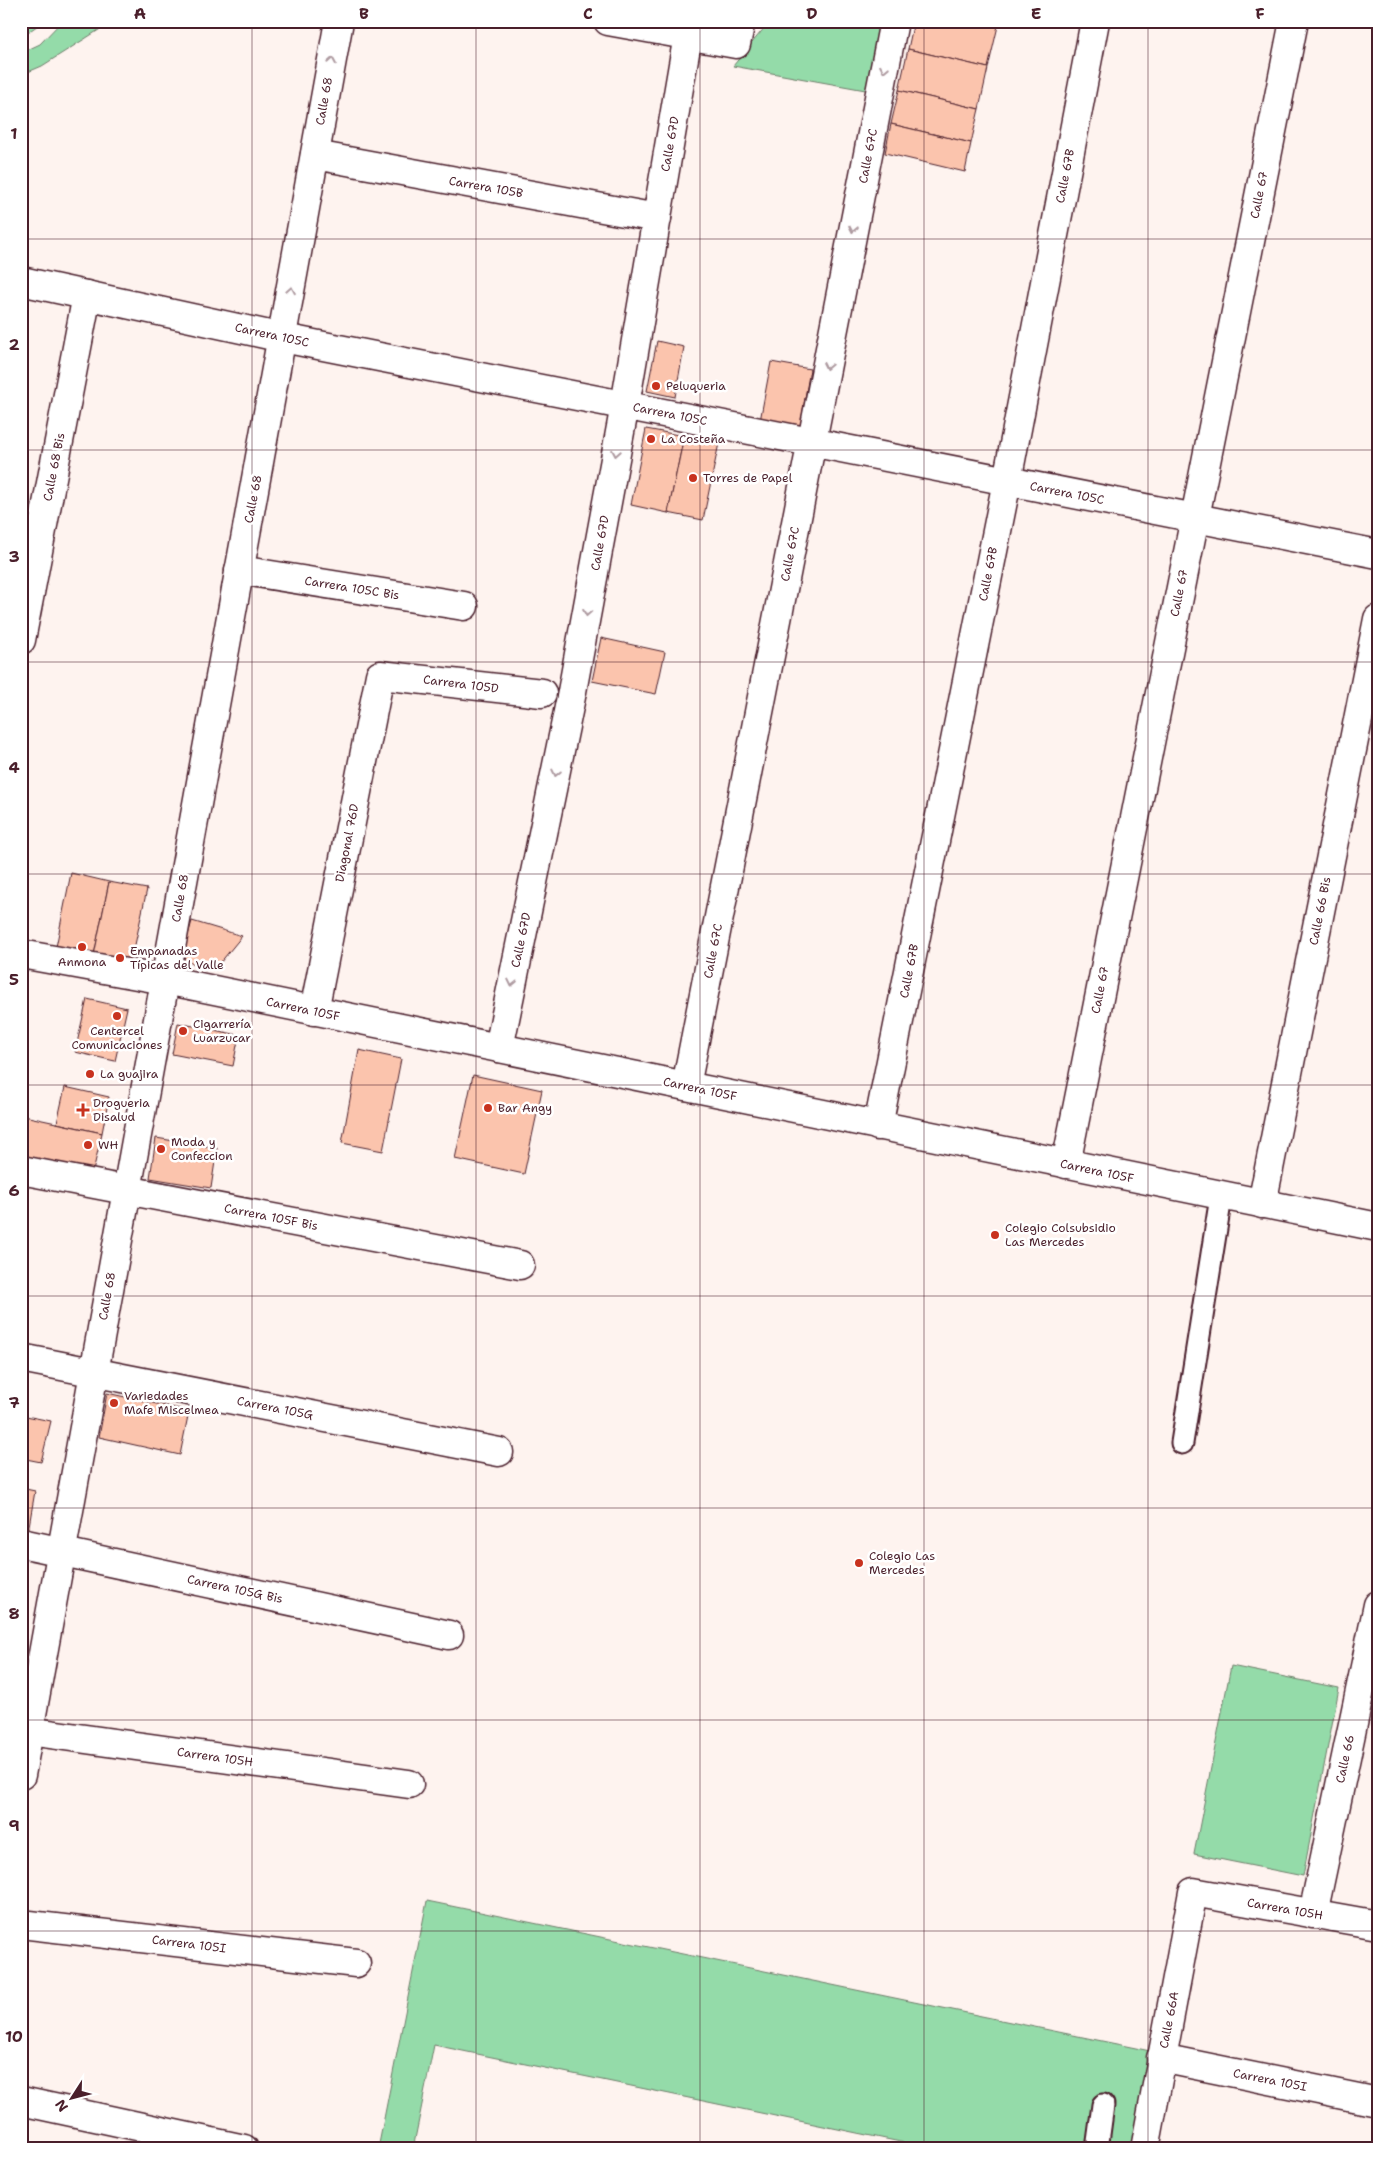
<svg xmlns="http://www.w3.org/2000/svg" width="1399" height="2170" font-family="'Shantell Sans',sans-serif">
  <rect width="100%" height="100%" fill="#fef3ef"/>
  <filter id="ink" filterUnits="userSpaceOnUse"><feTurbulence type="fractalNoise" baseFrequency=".02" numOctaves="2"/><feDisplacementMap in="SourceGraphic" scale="10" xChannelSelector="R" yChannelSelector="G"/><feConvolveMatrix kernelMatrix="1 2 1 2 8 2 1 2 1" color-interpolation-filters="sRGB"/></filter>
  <g filter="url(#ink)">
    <g fill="#94dba9" stroke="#6f7d6a">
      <polygon points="21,21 44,21 21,37"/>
      <polygon points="62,21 113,21 42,66 21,75 21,53 40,44"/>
      <polygon points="770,21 883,21 871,91 733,66"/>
      <polygon points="1231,1666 1339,1688 1303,1876 1194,1854"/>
      <polygon points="427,1901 1155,2052 1135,2149 934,2149 434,2045 413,2149 378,2149"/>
    </g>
    <g fill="#fbc4ad" stroke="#4a1f2b">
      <polygon points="914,21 977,21 998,26 988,68 908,49"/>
      <polygon points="908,49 988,68 979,109 899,90"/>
      <polygon points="899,90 979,109 971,143 891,124"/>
      <polygon points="891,124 971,143 965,172 885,153"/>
      <polygon points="657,341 684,347 675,397 647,391"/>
      <polygon points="771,362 810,369 800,428 760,421"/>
      <polygon points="646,429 684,436 668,513 631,505"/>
      <polygon points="684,436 719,443 703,520 668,513"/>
      <polygon points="601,638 665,652 656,694 592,681"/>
      <polygon points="71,873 109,882 93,960 55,952"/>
      <polygon points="109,882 147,889 130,968 93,960"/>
      <polygon points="192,921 242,936 215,969 181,960"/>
      <polygon points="87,999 127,1008 115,1061 75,1052"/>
      <polygon points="178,1023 239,1035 233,1066 172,1054"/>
      <polygon points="359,1050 401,1059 383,1151 342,1143"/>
      <polygon points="473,1075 542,1090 524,1174 455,1159"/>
      <polygon points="65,1087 109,1097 102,1133 57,1123"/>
      <polygon points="24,1116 102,1133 91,1180 21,1165 21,1128"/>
      <polygon points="156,1138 217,1148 211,1188 150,1178"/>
      <polygon points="107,1393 189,1411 180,1455 99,1437"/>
      <polygon points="21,1415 51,1421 41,1462 21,1458"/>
      <polygon points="21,1488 35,1491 28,1532 21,1530"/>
    </g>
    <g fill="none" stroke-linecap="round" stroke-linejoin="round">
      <defs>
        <g id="lane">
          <polyline points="1182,1443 1221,1197"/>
          <polyline points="1097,2149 1103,2105"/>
        </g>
        <g id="street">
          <polyline points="608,21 736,44 741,21"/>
          <polyline points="315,155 657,218"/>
          <polyline points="21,281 283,338 1378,554"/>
          <polyline points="239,570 464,606"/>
          <polyline points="21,640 87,295"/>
          <polyline points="314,1011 380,675 542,693"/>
          <polyline points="499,1048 571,697 625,405 688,35"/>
          <polyline points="686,1086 1378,1227"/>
          <polyline points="878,1126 1007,481 1095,21"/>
          <polyline points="1066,1164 1294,21"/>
          <polyline points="21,1170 520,1265"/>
          <polyline points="1262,1204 1378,619"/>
          <polyline points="21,1358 499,1452"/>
          <polyline points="21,1543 449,1635"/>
          <polyline points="21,1730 409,1784"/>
          <polyline points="1313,1914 1378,1605"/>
          <polyline points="21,1924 356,1963"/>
          <polyline points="1161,2058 1378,2102"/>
          <polyline points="21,2101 244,2149"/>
          <polyline points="1145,2149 1193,1892 1378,1925"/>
        </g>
        <g id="secondary">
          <polyline points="21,954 165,980 686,1086 894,21"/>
          <polyline points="21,1775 339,21"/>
        </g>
      </defs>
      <use href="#lane" stroke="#4a1f2b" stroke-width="25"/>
      <use href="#street" stroke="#4a1f2b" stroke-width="31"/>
      <use href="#secondary" stroke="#4a1f2b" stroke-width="31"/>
      <use href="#lane" stroke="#fff" stroke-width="21"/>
      <use href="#street" stroke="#fff" stroke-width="28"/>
      <use href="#secondary" stroke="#fff" stroke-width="28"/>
    </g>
    <defs><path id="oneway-chevron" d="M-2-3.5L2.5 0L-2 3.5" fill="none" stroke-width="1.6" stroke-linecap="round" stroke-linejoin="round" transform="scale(1.25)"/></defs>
    <g stroke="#ae9aa0">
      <use href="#oneway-chevron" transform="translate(332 61) rotate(-80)"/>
      <use href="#oneway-chevron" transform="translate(884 69) rotate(101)"/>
      <use href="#oneway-chevron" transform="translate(853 229) rotate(101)"/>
      <use href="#oneway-chevron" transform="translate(291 290) rotate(-80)"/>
      <use href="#oneway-chevron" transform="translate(827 366) rotate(101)"/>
      <use href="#oneway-chevron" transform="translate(616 453) rotate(100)"/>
      <use href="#oneway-chevron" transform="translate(587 613) rotate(100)"/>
      <use href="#oneway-chevron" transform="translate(556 773) rotate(102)"/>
      <use href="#oneway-chevron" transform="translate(512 983) rotate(102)"/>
    </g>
  </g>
  <path fill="none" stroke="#4a1f2b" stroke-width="1" stroke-opacity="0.55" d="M252,21V2149M476,21V2149M700,21V2149M924,21V2149M1148,21V2149M21,239H1378M21,450H1378M21,662H1378M21,874H1378M21,1085H1378M21,1296H1378M21,1508H1378M21,1720H1378M21,1931H1378"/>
  <g fill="#c8321e" stroke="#fff" stroke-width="2">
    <circle cx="656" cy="386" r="5"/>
    <circle cx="651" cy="439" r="5"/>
    <circle cx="693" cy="478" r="5"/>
    <circle cx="82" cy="947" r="5"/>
    <circle cx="120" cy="958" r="5"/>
    <circle cx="117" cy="1016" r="5"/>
    <circle cx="183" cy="1031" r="5"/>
    <circle cx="90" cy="1074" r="5"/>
    <circle cx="488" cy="1108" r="5"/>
    <path d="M80.5 1102.5h5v5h5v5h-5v5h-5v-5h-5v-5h5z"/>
    <circle cx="88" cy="1145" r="5"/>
    <circle cx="161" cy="1149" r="5"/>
    <circle cx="995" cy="1235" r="5"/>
    <circle cx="114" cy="1403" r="5"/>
    <circle cx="859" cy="1563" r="5"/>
  </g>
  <g text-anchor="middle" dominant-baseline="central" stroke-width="5" stroke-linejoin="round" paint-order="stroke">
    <g font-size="12" fill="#4a1f2b" stroke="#fff">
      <text transform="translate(324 101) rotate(-80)">Calle 68</text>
      <text transform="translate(670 144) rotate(-80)">Calle 67D</text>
      <text transform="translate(868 156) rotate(-79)">Calle 67C</text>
      <text transform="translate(1065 176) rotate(-79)">Calle 67B</text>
      <text transform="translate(486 187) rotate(10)">Carrera 105B</text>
      <text transform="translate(1259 195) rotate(-79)">Calle 67</text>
      <text transform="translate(272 335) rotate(12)">Carrera 105C</text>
      <text transform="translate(670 414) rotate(11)">Carrera 105C</text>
      <text transform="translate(54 467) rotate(-79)">Calle 68 Bis</text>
      <text transform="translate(1067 493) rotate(11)">Carrera 105C</text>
      <text transform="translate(253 499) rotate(-79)">Calle 68</text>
      <text transform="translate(600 543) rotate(-80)">Calle 67D</text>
      <text transform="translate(790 554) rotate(-79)">Calle 67C</text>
      <text transform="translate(988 574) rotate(-79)">Calle 67B</text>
      <text transform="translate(352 588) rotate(9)">Carrera 105C Bis</text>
      <text transform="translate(1179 593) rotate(-79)">Calle 67</text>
      <text transform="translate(461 684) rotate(7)">Carrera 105D</text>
      <text transform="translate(347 843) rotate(-79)">Diagonal 76D</text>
      <text transform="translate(180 898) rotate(-80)">Calle 68</text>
      <text transform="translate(1320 911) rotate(-79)">Calle 66 Bis</text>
      <text transform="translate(521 940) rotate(-78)">Calle 67D</text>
      <text transform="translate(713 951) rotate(-79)">Calle 67C</text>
      <text transform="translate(909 971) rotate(-79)">Calle 67B</text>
      <text transform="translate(1100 990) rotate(-79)">Calle 67</text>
      <text transform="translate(303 1009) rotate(12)">Carrera 105F</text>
      <text transform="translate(700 1089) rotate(12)">Carrera 105F</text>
      <text transform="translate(1097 1171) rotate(12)">Carrera 105F</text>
      <text transform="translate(271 1217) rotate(11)">Carrera 105F Bis</text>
      <text transform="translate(107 1296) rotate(-80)">Calle 68</text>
      <text transform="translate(275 1408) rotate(11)">Carrera 105G</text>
      <text transform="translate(235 1589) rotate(12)">Carrera 105G Bis</text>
      <text transform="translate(215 1757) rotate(8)">Carrera 105H</text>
      <text transform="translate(1345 1759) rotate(-78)">Calle 66</text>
      <text transform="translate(1285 1909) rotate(10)">Carrera 105H</text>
      <text transform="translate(189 1944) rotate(7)">Carrera 105I</text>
      <text transform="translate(1169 2020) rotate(-79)">Calle 66A</text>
      <text transform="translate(1270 2080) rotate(11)">Carrera 105I</text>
    </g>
    <g font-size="12" fill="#4a1f2b" stroke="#fff" text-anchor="start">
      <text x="666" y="386">Peluqueria</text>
      <text x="661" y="439">La Costeña</text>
      <text x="703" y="478">Torres de Papel</text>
      <text x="130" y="951">Empanadas<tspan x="130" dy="14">Típicas del Valle</tspan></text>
      <text x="82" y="962" text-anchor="middle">Anmona</text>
      <text x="193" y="1024">Cigarrería<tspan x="193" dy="14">Luarzucar</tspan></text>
      <text x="117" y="1031" text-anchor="middle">Centercel<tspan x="117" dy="14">Comunicaciones</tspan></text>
      <text x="100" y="1074">La guajira</text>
      <text x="93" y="1103">Drogueria<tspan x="93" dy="14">Disalud</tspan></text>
      <text x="498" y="1108">Bar Angy</text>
      <text x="171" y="1142">Moda y<tspan x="171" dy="14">Confeccion</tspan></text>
      <text x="98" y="1145">WH</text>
      <text x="1005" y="1228">Colegio Colsubsidio<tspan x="1005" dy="14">Las Mercedes</tspan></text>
      <text x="124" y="1396">Variedades<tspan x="124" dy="14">Mafe Miscelmea</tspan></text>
      <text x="869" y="1556">Colegio Las<tspan x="869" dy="14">Mercedes</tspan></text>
    </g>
  </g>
  <rect width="1399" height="2170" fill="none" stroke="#fff" stroke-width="55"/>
  <g transform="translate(72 2098) rotate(234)" stroke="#ffffff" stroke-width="4" paint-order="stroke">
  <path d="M0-4L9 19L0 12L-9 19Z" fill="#4a1f2b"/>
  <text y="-8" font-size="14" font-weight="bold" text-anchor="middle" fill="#4a1f2b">N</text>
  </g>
  <rect x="28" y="28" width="1344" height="2114" fill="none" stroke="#4a1f2b" stroke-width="2"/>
  <g font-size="16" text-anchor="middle" font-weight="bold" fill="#4a1f2b">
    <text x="140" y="19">A</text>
    <text x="364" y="19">B</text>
    <text x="588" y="19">C</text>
    <text x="812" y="19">D</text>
    <text x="1036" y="19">E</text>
    <text x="1260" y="19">F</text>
    <text x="14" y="139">1</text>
    <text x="14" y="350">2</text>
    <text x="14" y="562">3</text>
    <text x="14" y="773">4</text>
    <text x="14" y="985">5</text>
    <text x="14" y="1196">6</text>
    <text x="14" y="1408">7</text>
    <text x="14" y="1619">8</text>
    <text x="14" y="1831">9</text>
    <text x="14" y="2042">10</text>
  </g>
</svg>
